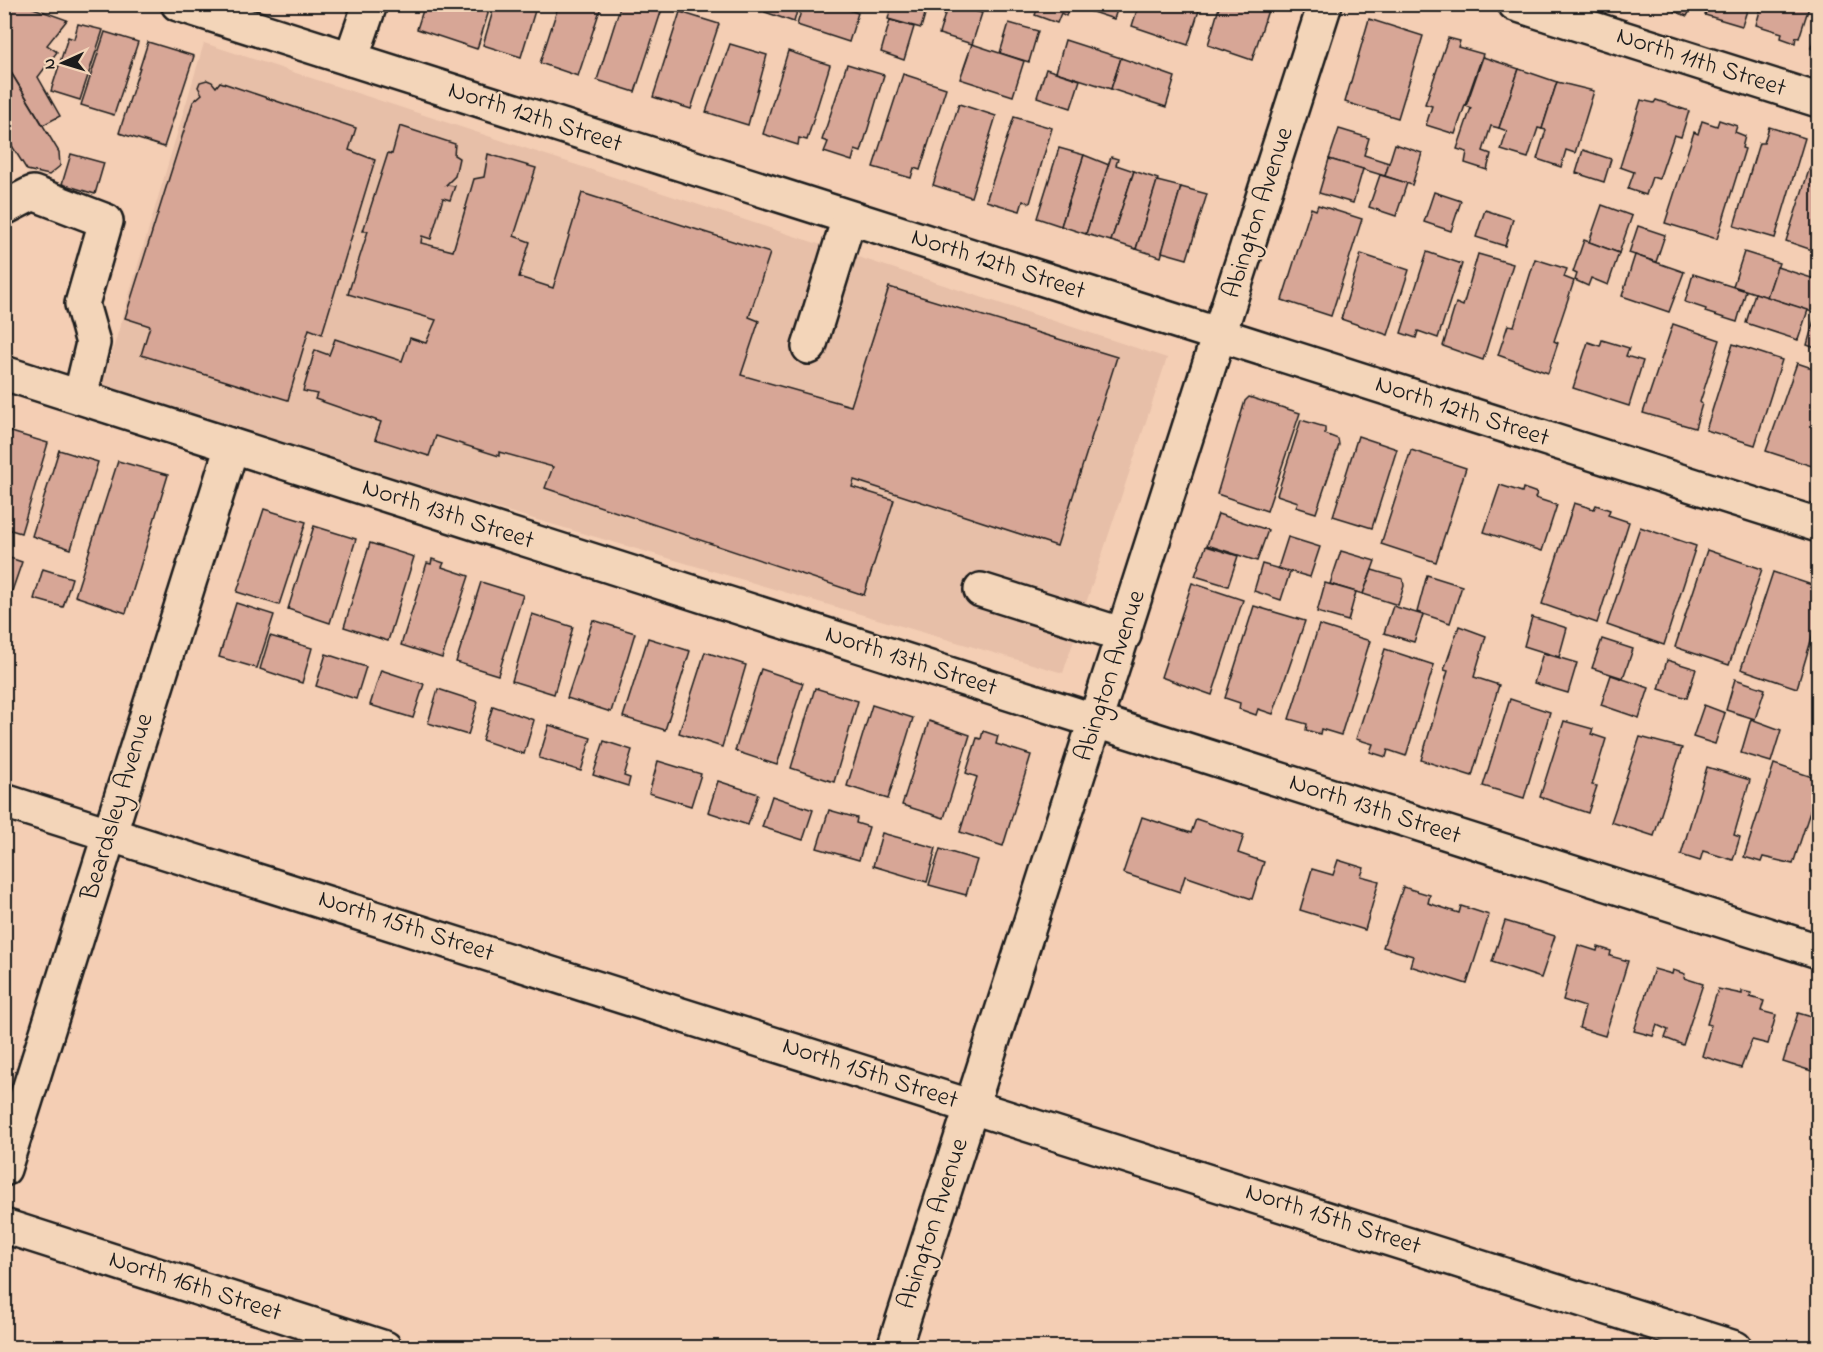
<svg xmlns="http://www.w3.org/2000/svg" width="1823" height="1352" font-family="'Indie Flower',sans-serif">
  <rect width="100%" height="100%" fill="#f4ceb4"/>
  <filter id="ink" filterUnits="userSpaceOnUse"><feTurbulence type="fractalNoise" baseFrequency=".0167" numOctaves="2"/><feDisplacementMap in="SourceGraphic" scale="12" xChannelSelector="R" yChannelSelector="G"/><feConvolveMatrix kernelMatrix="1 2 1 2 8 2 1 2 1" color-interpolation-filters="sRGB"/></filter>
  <g filter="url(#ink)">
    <polygon fill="#e7bfa8" points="204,43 1167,358 1063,673 100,393"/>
    <g fill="#d7a696" stroke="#1c1c1c" stroke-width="1.5">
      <polygon points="4,4 22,4 67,20 47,45 57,52 38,77 60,116 43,125 4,61"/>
      <polygon points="425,4 491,4 477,49 417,29"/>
      <polygon points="495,4 537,4 521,57 483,45"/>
      <polygon points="559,4 602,4 578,76 540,63"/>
      <polygon points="621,4 663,6 635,92 597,80"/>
      <polygon points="768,4 799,4 794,22 765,12"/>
      <polygon points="803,4 833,4 858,13 849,42 797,25"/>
      <polygon points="852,4 871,4 869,9"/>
      <polygon points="892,4 928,4 921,28 888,19"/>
      <polygon points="948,4 982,13 972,44 939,34"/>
      <polygon points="1037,4 1070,4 1066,16 1061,13 1057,23 1035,15 1039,5"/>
      <polygon points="1081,4 1119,4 1114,19 1080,8"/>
      <polygon points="1139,4 1201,4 1188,45 1132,26"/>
      <polygon points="1220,4 1270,4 1252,60 1208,45"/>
      <polygon points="1656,4 1694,4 1687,16"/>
      <polygon points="1709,4 1749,4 1742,26 1705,15"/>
      <polygon points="1762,4 1810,4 1799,38 1796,37 1795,43 1781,38 1782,33 1756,25"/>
      <polygon points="680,12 719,24 691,109 653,97"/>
      <polygon points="1369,19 1423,36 1398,118 1345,102"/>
      <polygon points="890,20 914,27 904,60 881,52"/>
      <polygon points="1009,23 1038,31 1029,62 1000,53"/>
      <polygon points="78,24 103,30 80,100 51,91 68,37 74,39"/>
      <polygon points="1818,25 1818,51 1811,48"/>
      <polygon points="105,32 138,42 114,115 81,105"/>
      <polygon points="1448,38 1460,41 1458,47 1483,54 1455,134 1426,125 1432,106 1425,104"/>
      <polygon points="1065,40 1121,58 1111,89 1056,72"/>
      <polygon points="148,42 194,56 164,147 119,133"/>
      <polygon points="730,44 767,55 748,125 706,112"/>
      <polygon points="972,44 1024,61 1013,96 960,79"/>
      <polygon points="788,51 830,65 807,140 799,138 798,145 763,134"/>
      <polygon points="1483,57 1519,69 1499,128 1491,126 1483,151 1491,154 1487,170 1465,163 1467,152 1457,149 1471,108 1466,106"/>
      <polygon points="1121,58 1175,77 1166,107 1111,89"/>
      <polygon points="4,61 59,152 60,166 49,175 27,170 4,133"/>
      <polygon points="847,64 884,75 861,152 855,150 852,161 824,152 828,142 822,140"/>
      <polygon points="1046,69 1080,80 1071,108 1037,97"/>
      <polygon points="1519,69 1557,82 1542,129 1538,128 1528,158 1501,150 1507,131 1499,128"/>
      <polygon points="903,74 946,88 920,170 914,168 911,178 873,167"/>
      <polygon points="207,80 212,82 216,87 220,82 356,128 349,150 375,160 322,334 309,329 288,400 141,355 150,326 125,318 193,102 202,94 198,87 200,82"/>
      <polygon points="1557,82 1594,91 1575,153 1566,150 1561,167 1537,159 1546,130 1542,129"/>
      <polygon points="1641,100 1654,103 1656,100 1689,111 1681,137 1674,135 1659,179 1652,177 1646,195 1628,189 1634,172 1620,167"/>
      <polygon points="959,104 996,116 971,197 933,185"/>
      <polygon points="1014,117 1052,128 1030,203 1023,201 1020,211 986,201"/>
      <polygon points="1719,120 1737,126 1735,132 1745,136 1742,148 1745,149 1717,239 1665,223 1694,132 1698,134 1702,121 1717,126"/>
      <polygon points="400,126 455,144 454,155 459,158 455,176 446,185 455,186 450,200 443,198 431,239 422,236 421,243 453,251 474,179 484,177 488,154 536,168 514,236 530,242 519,277 553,288 582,193 770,253 749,317 759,321 741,375 851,406 889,287 1117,357 1057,546 854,480 852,487 894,500 864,595 545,488 553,467 499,452 499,456 436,436 429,456 375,439 381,422 315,399 317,394 303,391 315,350 329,355 335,339 402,361 410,338 426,343 436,320 348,294 368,231 363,231 388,153 392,154"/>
      <polygon points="1769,127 1805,138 1775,238 1734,226 1759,143 1764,143"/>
      <polygon points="1339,129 1369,138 1364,155 1389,163 1385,176 1329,159"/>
      <polygon points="1395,144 1422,153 1412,185 1385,176"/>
      <polygon points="1059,148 1084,155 1061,226 1037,218"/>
      <polygon points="1583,150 1611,159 1604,182 1576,173"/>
      <polygon points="71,154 104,163 95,194 62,184"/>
      <polygon points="1084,155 1109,165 1086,234 1061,226"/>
      <polygon points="1111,157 1118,159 1116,165 1134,171 1111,241 1086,234"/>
      <polygon points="1329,159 1363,169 1353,203 1319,193"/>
      <polygon points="1810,167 1818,168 1818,252 1786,241"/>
      <polygon points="1134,171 1158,179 1136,249 1111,241"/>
      <polygon points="1380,175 1407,183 1396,216 1369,207"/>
      <polygon points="1157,181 1181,187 1161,257 1136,249"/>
      <polygon points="1181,187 1207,194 1187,259 1162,252"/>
      <polygon points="1434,192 1461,201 1451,231 1424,222"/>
      <polygon points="1318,205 1362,219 1331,316 1282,300 1311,208 1316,210"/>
      <polygon points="1602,205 1632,216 1619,253 1589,242"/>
      <polygon points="1485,210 1513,219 1505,246 1476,237"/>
      <polygon points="1638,226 1665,235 1656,262 1629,253"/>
      <polygon points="1584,240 1619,253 1608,285 1591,278 1588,286 1575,280 1577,274 1573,272"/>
      <polygon points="1427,252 1462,264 1438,338 1418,331 1416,338 1401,333"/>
      <polygon points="1744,252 1779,263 1767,297 1733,286"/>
      <polygon points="1361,254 1409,270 1388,335 1341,319"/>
      <polygon points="1478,254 1513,264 1483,360 1443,346 1456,303 1463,306"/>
      <polygon points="1635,255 1684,272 1669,312 1622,296"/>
      <polygon points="1535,259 1567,269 1564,277 1574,281 1554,341 1558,343 1548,373 1498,355 1508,325 1514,326"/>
      <polygon points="1777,267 1818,280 1818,314 1767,297"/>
      <polygon points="1693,274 1746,291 1737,322 1705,312 1706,309 1685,302"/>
      <polygon points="1755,293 1808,310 1798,340 1746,323"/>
      <polygon points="1816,313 1818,314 1818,349 1807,345"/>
      <polygon points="1673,324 1720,340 1700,402 1702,404 1695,428 1643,413"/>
      <polygon points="1602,340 1629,348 1626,356 1643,361 1629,406 1573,388 1588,342 1600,346"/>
      <polygon points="1733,344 1782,360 1755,445 1706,430"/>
      <polygon points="1797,363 1818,370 1818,468 1766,451"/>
      <polygon points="1249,397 1300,413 1267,511 1217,494 1245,401"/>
      <polygon points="1301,420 1325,427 1325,434 1338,439 1339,445 1316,513 1296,507 1298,502 1277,495"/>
      <polygon points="8,431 48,443 21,533 4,528 4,443"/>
      <polygon points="1358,436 1397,449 1372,528 1333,516"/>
      <polygon points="59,450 98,462 71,549 32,536"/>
      <polygon points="1411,450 1466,468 1436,562 1381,544"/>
      <polygon points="118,461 168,475 126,613 75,596"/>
      <polygon points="1500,485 1522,492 1523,488 1537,493 1535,498 1557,505 1542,551 1484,532"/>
      <polygon points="1574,503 1594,509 1596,505 1610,510 1608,515 1629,522 1597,623 1542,604"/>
      <polygon points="264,509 306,522 279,605 237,592"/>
      <polygon points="1218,514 1268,530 1257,561 1207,545"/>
      <polygon points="314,526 356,539 330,623 288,609"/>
      <polygon points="1640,527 1696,546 1664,645 1607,625"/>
      <polygon points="1288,537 1320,547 1310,577 1278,568"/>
      <polygon points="370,543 414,557 388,641 344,627"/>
      <polygon points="1206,546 1238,556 1228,586 1195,576"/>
      <polygon points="1707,550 1762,569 1729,665 1675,647"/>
      <polygon points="1341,551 1375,561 1363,594 1330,584"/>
      <polygon points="4,556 22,562 12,591 4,588"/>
      <polygon points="432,559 444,563 442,567 469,576 442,658 401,645 427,563 431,564"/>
      <polygon points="1262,564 1290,572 1281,600 1254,591"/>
      <polygon points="43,569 72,578 63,607 34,599"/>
      <polygon points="1372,570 1403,579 1404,586 1398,605 1363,594"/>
      <polygon points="1773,572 1818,587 1818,617 1797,688 1741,669"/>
      <polygon points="1427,575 1462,586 1450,623 1417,612"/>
      <polygon points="481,582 523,595 498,675 456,662"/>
      <polygon points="1192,583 1243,600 1212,695 1161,677"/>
      <polygon points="1325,583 1356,592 1348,621 1317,612"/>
      <polygon points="236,603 274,615 257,668 219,657"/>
      <polygon points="1254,606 1305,621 1273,714 1258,709 1256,715 1239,709 1240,703 1225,698"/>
      <polygon points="1393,606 1423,615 1414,642 1384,633"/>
      <polygon points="532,614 573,627 554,694 512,681"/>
      <polygon points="1532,617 1567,628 1559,657 1524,646"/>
      <polygon points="593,620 635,633 611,712 567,698"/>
      <polygon points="1319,625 1370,641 1341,735 1321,729 1320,734 1306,730 1307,724 1289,719"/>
      <polygon points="1459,626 1486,636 1474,677 1499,685 1472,776 1421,760 1448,671 1444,670"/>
      <polygon points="270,636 312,648 302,683 260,669"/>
      <polygon points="648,638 690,651 665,730 623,717"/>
      <polygon points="1602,639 1633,649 1623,678 1592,668"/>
      <polygon points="1385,649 1434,665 1406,756 1388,750 1386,757 1370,752 1373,744 1356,739"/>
      <polygon points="705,652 746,665 722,747 679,733"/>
      <polygon points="1543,653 1577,663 1568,693 1534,683"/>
      <polygon points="326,654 366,667 356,699 316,686"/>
      <polygon points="1667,660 1696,669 1687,698 1659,689"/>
      <polygon points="761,669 803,683 777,765 735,751"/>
      <polygon points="381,670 424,684 413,718 370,705"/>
      <polygon points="1611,675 1649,688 1639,718 1601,705"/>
      <polygon points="1735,679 1765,689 1755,719 1726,710"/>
      <polygon points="815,688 858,701 834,782 791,768"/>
      <polygon points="438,689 478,702 468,735 428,723"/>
      <polygon points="1510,699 1550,712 1524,798 1483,786"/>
      <polygon points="872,705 913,718 888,799 847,786"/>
      <polygon points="1704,705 1725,713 1715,744 1693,737"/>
      <polygon points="493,706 534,720 524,754 482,740"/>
      <polygon points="1751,719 1781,730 1771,762 1741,753"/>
      <polygon points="929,721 970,735 944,818 902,805"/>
      <polygon points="1564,721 1593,729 1591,734 1606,739 1592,785 1597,786 1588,813 1540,797"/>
      <polygon points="549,725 591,738 581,771 539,758"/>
      <polygon points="983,731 998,736 996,744 1031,755 1003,846 960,832 977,777 966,773 977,738 981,739"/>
      <polygon points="1640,737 1682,748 1654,836 1611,822"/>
      <polygon points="604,741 632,750 624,776 630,778 628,786 593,775"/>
      <polygon points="658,761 701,774 691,806 649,793"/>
      <polygon points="1774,764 1818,779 1818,787 1793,864 1763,857 1761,862 1744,857"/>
      <polygon points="1707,767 1750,780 1734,835 1740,837 1733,860 1703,851 1700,861 1681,855"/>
      <polygon points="718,781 758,794 748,825 708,812"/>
      <polygon points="772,796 813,810 803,840 762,827"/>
      <polygon points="829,810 857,818 856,823 869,827 859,860 817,848"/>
      <polygon points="1142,817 1191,833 1196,819 1244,835 1238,853 1264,862 1252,899 1185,876 1180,892 1123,873"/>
      <polygon points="882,833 936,848 927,882 873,866"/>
      <polygon points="940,849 977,860 966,895 929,885"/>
      <polygon points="1338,860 1364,868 1361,876 1379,881 1365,930 1300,910 1312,869 1333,875"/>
      <polygon points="1403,887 1430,895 1428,903 1459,913 1461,906 1489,915 1467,984 1410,966 1413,956 1383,947"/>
      <polygon points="1505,921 1555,936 1541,978 1492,962"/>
      <polygon points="1578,945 1597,951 1598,947 1611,951 1610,956 1628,961 1605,1036 1579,1028 1585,1007 1563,1000"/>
      <polygon points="1654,969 1672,974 1673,970 1685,974 1684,978 1703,984 1683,1045 1665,1038 1668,1030 1657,1025 1653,1036 1634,1031"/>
      <polygon points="1718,989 1742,994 1742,991 1751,993 1750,997 1764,1001 1761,1011 1776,1015 1768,1044 1752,1040 1741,1068 1702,1056 1711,1025 1707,1024"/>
      <polygon points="1798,1013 1815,1018 1816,1014 1818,1015 1818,1073 1783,1062"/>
    </g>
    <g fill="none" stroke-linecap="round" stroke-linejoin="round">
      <defs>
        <g id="minor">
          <polyline points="178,4 1818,525"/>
          <polyline points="1515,4 1818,100"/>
          <polyline points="351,59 370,4"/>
          <polyline points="4,208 33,193 106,221 82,304 93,343 80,397"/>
          <polyline points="809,347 849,218"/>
          <polyline points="4,373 1818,951"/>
          <polyline points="981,590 1124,635"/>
          <polyline points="4,801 1735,1348"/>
          <polyline points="4,1169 232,446"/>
          <polyline points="4,1226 385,1348"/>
          <polyline points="894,1348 1325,4"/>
        </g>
      </defs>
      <use href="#minor" stroke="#1c1c1c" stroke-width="38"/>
      <use href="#minor" stroke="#f3d5b9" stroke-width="33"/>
    </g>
  </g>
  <g text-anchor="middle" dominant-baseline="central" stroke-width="4.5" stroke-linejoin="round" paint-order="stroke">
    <g font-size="26" fill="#1c1c1c" stroke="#f3d5b9">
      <text transform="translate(1701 63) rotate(18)">North 11th Street</text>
      <text transform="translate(535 118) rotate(18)">North 12th Street</text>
      <text transform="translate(1259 213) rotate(-72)">Abington Avenue</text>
      <text transform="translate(998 265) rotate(18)">North 12th Street</text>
      <text transform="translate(1462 412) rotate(18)">North 12th Street</text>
      <text transform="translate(448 515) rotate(18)">North 13th Street</text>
      <text transform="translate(911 662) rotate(18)">North 13th Street</text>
      <text transform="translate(1111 676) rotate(-72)">Abington Avenue</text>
      <text transform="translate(118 807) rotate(-73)">Beardsley Avenue</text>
      <text transform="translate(1375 810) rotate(18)">North 13th Street</text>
      <text transform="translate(406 927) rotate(18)">North 15th Street</text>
      <text transform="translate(870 1074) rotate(18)">North 15th Street</text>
      <text transform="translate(1333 1220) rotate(18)">North 15th Street</text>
      <text transform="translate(934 1224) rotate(-72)">Abington Avenue</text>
      <text transform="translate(195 1287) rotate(18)">North 16th Street</text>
    </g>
  </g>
  <rect width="1823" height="1352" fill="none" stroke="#f3d5b9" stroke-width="24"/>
  <rect x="12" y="12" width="1799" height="1328" fill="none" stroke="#1c1c1c" stroke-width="2" filter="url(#ink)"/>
  <g transform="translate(63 63) rotate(266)" stroke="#f3d5b9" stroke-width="4.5" paint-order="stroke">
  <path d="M0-4.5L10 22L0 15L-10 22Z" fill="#1c1c1c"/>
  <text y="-9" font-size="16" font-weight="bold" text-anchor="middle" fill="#1c1c1c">N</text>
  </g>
</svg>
